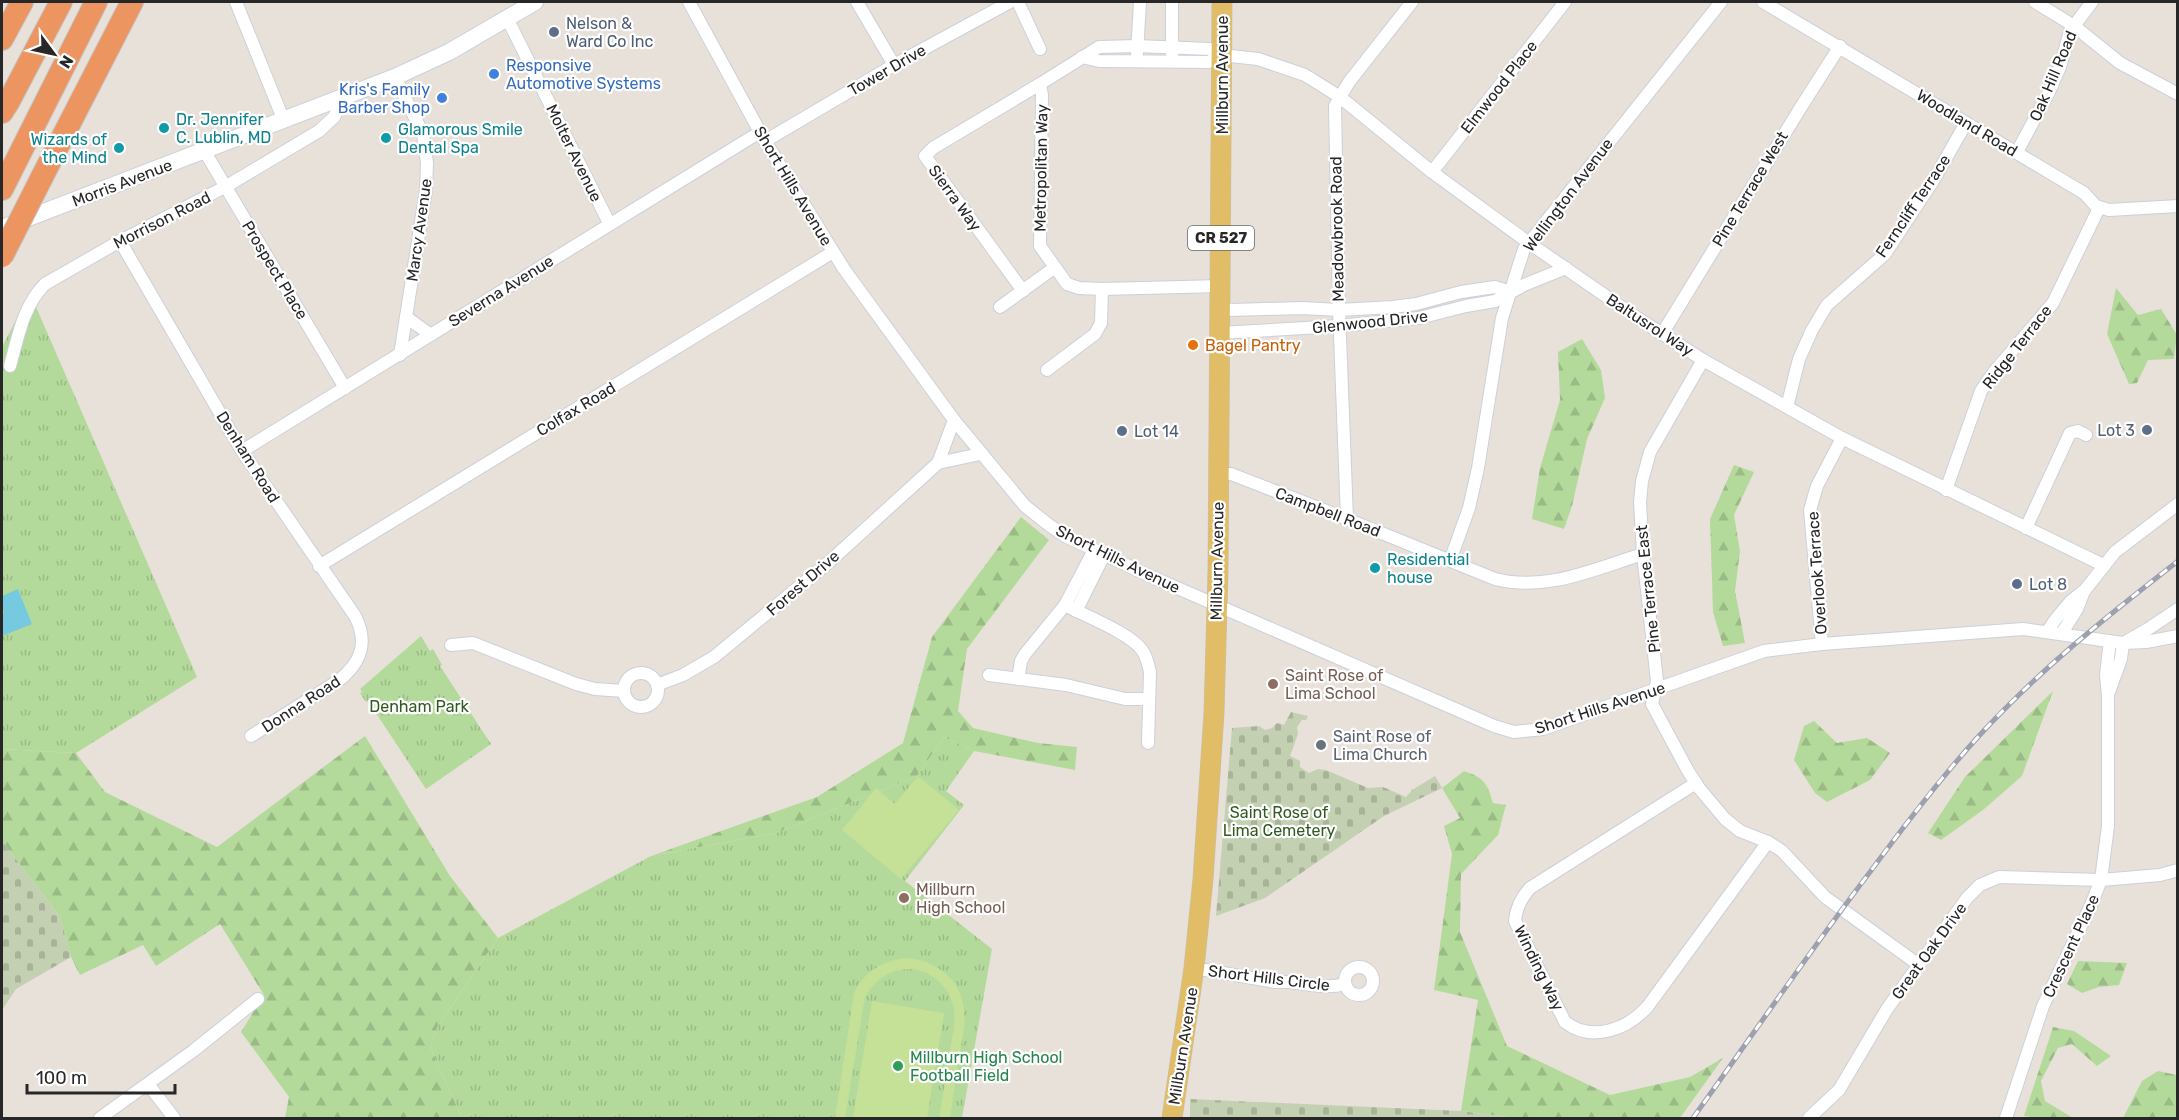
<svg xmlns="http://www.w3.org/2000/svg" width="2179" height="1120" font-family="Rubik,sans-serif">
  <defs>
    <pattern id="forest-firs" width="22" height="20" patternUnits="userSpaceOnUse" patternTransform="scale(1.5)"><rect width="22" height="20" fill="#b4da9b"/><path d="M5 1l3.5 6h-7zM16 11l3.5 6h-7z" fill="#9bbb86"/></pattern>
    <pattern id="cemetery-stones" width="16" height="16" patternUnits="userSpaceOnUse" patternTransform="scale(1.5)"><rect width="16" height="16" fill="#c3d0b2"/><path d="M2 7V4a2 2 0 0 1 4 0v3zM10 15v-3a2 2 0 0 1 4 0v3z" fill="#a8b399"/></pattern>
    <pattern id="park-tufts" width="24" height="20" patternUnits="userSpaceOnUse" patternTransform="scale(1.5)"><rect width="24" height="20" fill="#b4da9b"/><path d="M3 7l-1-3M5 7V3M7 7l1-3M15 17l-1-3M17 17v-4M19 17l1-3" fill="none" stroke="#9bbb86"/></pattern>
  </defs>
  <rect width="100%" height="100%" fill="#e8e1d9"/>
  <g fill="url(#forest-firs)">
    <polygon points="2116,288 2138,315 2161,309 2177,335 2174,359 2148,360 2137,383 2129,384 2107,334"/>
    <polygon points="1582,339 1601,370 1605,398 1587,439 1572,506 1564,529 1532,519 1540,468 1560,400 1558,352"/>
    <polygon points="1734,465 1754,472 1734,515 1740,551 1735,591 1745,643 1723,646 1713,612 1710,519"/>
    <polygon points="1021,517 1049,540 967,649 958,711 973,728 1038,743 1077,747 1075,770 974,751 944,737 917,776 776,833 651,856 817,797 903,743 932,637"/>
    <polygon points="2053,691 2022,776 1983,810 1941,840 1928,833 1965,777"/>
    <polygon points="1814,721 1837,743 1867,738 1890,753 1870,780 1827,802 1815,793 1794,760 1804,726"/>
    <polygon points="365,736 450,876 498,938 438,1026 430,1047 462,1118 285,1118 289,1097 241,1032 264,995 220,924 156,966 143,945 80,975 71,957 60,917 2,841 2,749 76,753 105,792 217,847"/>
    <path d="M1464,771C1484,778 1487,782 1493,803L1506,805L1498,835L1461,874L1460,932L1507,1046L1610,1095L1690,1077L1723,1058L1680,1118H1515L1461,1111L1478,1000L1434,990L1452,854L1444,826L1460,818L1442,788Z"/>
    <polygon points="2078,961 2127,963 2119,985 2099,987 2082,993 2067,984"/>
    <polygon points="2053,1027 2074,1031 2111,1056 2097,1066 2072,1044 2058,1048 2041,1081 2045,1101 2073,1118 2038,1118 2024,1116"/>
    <polygon points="2158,1071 2177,1075 2176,1118 2123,1118 2142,1081"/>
  </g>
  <g fill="url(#cemetery-stones)">
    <polygon points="1291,712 1308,716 1306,720 1302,720 1297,727 1298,734 1290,756 1300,761 1300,767 1309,773 1318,769 1326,770 1368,788 1383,787 1406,797 1412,790 1435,776 1442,788 1384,816 1265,898 1216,916 1232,728 1259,726 1265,730 1272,728 1277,723 1284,725"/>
    <polygon points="2,841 60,917 71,957 16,989 2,1010"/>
    <polygon points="1190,1099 1461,1111 1515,1118 1190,1118"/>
  </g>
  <g fill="url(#park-tufts)">
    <polygon points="30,293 197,677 76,753 2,749 2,347"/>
    <polygon points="421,636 430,651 433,649 442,665 440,666 491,744 426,789 368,701 366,702 360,693 362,692 360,689"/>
    <polygon points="944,737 974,751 946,791 964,805 905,881 992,949 962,1118 462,1118 430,1047 438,1026 498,938 651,856 776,833 917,776"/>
  </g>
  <g fill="#c5e097">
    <polygon points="918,776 959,810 901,879 842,830 876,788 895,804"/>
    <path d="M908,958C937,961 962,980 964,1011C966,1026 961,1043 959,1058C956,1078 953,1098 950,1118H939C943,1096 946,1073 950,1050C952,1037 956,1022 954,1009C950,987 932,970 910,969C889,969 875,980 865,997L845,1118H835L854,993C865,971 883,960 908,958Z"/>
    <polygon points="872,1001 944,1013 927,1118 853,1118"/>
  </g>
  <polygon fill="#76cae0" points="18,589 32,624 2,636 2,614 4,613 2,596"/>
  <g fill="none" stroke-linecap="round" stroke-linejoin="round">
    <defs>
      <g id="minor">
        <polyline points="236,2 284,121"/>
        <polyline points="689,2 765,141 844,269 954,420 1025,506 1049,525 1065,536 1150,576 1494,726 1514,732 1543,729 1764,651 1822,644 2023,629 2123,643 2146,642 2178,636"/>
        <polyline points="857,2 894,65"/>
        <polyline points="1018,2 1040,49"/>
        <polyline points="1763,2 2084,193 2096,206 2109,210 2178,206"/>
        <polyline points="2035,2 2074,26 2120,63 2178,94"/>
        <polyline points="507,18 609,223"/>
        <polyline points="1137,54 1140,2"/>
        <polyline points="1172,56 1172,2"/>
        <polyline points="1082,57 1099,61 1209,62 1221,55"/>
        <polyline points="395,77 423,134 427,163 426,190 400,355"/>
        <polyline points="765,141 894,65 1010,2"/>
        <polyline points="205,152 345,388"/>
        <polyline points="2017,152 2049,92 2060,67 2070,31 2092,2"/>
        <polyline points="1432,172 1565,2"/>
        <path d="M120,241L242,451L355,616C369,643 361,663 338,681L251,736"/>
        <polyline points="1221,286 1102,289 1079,288 1067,284 1040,246 1042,95 1040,84 1099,47 1137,46 1210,49 1221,55 1258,59 1305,75 1340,97 1432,172 1529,243 1636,317 1703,360 1842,438 2103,565"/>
        <polyline points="1023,291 925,156 933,148 1040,84"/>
        <polyline points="1000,307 1054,268"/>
        <polyline points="1220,308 1232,310 1302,308 1339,310 1393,307 1416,304 1461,292 1495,287 1510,292"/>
        <polyline points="406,317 431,335"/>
        <polyline points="1220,333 1339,326 1419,318 1466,306 1495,301 1524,285 1566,268"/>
        <polyline points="1662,334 1801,107 1840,46"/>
        <polyline points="1703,360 1650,452 1642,481 1640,502 1643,554 1657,681 1652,704 1688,771 1699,788 1725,819 1740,831 1768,842 1782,851 1825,897 1919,965"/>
        <path d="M10,366C18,337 23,306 45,284L120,241L225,187L319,131L334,117L345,97"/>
        <polyline points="1047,370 1095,334 1101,323 1102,289"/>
        <polyline points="1787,407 1799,359 1812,330 1827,305 1885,254 1933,181 1966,123"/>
        <polyline points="242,451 760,132"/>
        <polyline points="938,463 954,420"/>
        <path d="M1219,474H1231L1347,519L1495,579C1547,592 1594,569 1643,554"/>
        <polyline points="1946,490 1981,391 1994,372 2053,303 2099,208"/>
        <polyline points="1347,519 1339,310 1335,106 1349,82 1412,2"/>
        <polyline points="2026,528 2070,433 2078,431 2086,435"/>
        <polyline points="1450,561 1469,508 1478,468 1502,318 1524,249 1721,2"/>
        <polyline points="319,566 833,252"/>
        <path d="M1065,605C1085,616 1130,633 1142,650C1147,657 1148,664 1150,672L1148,743"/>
        <polyline points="1076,611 1104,555"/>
        <polyline points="2047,632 2055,620 2070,602 2085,590 2115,552 2178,504"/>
        <polyline points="2062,633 2077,609 2084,591"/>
        <polyline points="2127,641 2148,629 2178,609"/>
        <polyline points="1822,644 1810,510 1817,486 1842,438"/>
        <polyline points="451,645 473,643 576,684 595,689 624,691"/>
        <circle cx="641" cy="690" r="17"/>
        <polyline points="989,675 1066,685 1125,699 1149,699"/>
        <polyline points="1018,679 1021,661 1025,654 1065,605 1094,550"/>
        <polyline points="657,685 683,675 714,657 829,562 938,463 980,454"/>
        <polyline points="2109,692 2121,659 2123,643"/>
        <path d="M1696,783L1530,888C1521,898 1516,908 1515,921L1565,1022C1592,1043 1628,1029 1648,1006L1768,842"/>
        <circle cx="1359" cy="981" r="14"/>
        <path d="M1194,968L1275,982C1299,980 1321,991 1345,984"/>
        <polyline points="148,1084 174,1118"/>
        <polyline points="100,1118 193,1051 258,999"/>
        <polyline points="1809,1118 1839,1090 1887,1009 1967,898 1980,885 1999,877 2101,880 2160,875 2178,870"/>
        <polyline points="2006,1118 2043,1006 2091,905 2101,880 2108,826 2108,696 2106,675 2110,641"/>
      </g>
      <polyline id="secondary" points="2,228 395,77 449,52 535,2"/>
      <polyline id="primary" points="1172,1118 1194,968 1203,879 1214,713 1218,571 1222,2"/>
      <g id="motorway">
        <polyline points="2,39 22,2"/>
        <polyline points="2,112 9,101 61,2"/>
        <polyline points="42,177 132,2"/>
        <polyline points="2,189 96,2"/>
      </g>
    </defs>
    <use href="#minor" stroke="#ccd0da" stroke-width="14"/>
    <use href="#secondary" stroke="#ccd0da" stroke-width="18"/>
    <use href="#primary" stroke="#c3c3c3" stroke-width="21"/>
    <use href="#motorway" stroke="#c3c3c3" stroke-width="24"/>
    <use href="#minor" stroke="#fff" stroke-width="12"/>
    <use href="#secondary" stroke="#fff" stroke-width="16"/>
    <use href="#primary" stroke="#e0bd66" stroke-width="20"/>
    <use href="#motorway" stroke="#ec9560" stroke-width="22"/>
    <defs>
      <path id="rail" d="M1693,1118C1752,1036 1809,952 1870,872C1904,826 1939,780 1977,738C2039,670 2106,617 2178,561"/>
    </defs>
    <use href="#rail" stroke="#9da1af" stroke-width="5"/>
    <use href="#rail" stroke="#fff" stroke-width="3" stroke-dasharray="9" stroke-linecap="butt"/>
    <defs>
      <polyline id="motorway-bridge" points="2,256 42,177"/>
    </defs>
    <use href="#motorway-bridge" stroke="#c3c3c3" stroke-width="24" stroke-linecap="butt"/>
    <use href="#motorway-bridge" stroke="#ec9560" stroke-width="22"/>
  </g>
  <g fill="#5c6f8a" stroke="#fff" stroke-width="2">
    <circle cx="554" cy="32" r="6"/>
    <circle cx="2147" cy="430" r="6"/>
    <circle cx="1122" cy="431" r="6"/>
    <circle cx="2017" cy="584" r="6"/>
  </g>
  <g fill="#3f7fe0" stroke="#fff" stroke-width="2">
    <circle cx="494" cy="74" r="6"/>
    <circle cx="442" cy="98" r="6"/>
  </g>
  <g fill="#0f9aa8" stroke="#fff" stroke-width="2">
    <circle cx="164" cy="128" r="6"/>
    <circle cx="386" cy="138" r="6"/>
    <circle cx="119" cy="148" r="6"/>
    <circle cx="1375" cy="568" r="6"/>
  </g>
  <circle fill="#e8710a" stroke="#fff" stroke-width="2" cx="1193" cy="345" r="6"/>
  <g fill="#8d6e63" stroke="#fff" stroke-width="2">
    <circle cx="1273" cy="684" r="6"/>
    <circle cx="904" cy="898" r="6"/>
  </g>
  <circle fill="#6b7280" stroke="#fff" stroke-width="2" cx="1321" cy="745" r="6"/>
  <circle fill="#2e9e5b" stroke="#fff" stroke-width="2" cx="898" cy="1066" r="6"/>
  <g text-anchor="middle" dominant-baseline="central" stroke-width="4.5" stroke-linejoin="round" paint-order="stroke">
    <rect fill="#fff" stroke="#686868" stroke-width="1.5" x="1188" y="226" width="66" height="24" rx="4.5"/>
    <g font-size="15" font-weight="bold" fill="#272727">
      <text x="1221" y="238">CR 527</text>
    </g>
    <g font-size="16" fill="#4e5e75" stroke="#fff" text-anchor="start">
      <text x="566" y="23">Nelson &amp;<tspan x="566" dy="18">Ward Co Inc</tspan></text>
      <text x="2135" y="430" text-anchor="end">Lot 3</text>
      <text x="1134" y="431">Lot 14</text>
      <text x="2029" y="584">Lot 8</text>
    </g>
    <g font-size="16" fill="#366cbe" stroke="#fff" text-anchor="start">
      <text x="506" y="65">Responsive<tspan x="506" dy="18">Automotive Systems</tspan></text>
      <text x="430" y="89" text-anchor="end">Kris's Family<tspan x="430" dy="18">Barber Shop</tspan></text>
    </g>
    <g font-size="16" fill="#272727" stroke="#fff">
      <text transform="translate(887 70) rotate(-30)">Tower Drive</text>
      <text transform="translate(1222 75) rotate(-90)">Millburn Avenue</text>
      <text transform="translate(2053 76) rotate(-67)">Oak Hill Road</text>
      <text transform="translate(1499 87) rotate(-52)">Elmwood Place</text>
      <text transform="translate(1967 123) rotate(31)">Woodland Road</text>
      <text transform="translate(574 153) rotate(64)">Molter Avenue</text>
      <text transform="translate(1041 168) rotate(-89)">Metropolitan Way</text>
      <text transform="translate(122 183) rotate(-21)">Morris Avenue</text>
      <text transform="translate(793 186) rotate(59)">Short Hills Avenue</text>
      <text transform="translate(1750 189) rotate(-59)">Pine Terrace West</text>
      <text transform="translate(1568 195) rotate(-53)">Wellington Avenue</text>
      <text transform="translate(955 198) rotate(54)">Sierra Way</text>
      <text transform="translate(1913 206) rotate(-56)">Ferncliff Terrace</text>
      <text transform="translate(162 220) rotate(-27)">Morrison Road</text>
      <text transform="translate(1337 229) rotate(-91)">Meadowbrook Road</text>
      <text transform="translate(419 230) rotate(-82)">Marcy Avenue</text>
      <text transform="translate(275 270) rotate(59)">Prospect Place</text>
      <text transform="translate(501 291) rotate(-32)">Severna Avenue</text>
      <text transform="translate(1370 322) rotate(-6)">Glenwood Drive</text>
      <text transform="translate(1650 325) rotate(33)">Baltusrol Way</text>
      <text transform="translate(2017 347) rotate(-52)">Ridge Terrace</text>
      <text transform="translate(576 409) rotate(-31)">Colfax Road</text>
      <text transform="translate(248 457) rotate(58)">Denham Road</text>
      <text transform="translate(1328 512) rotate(21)">Campbell Road</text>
      <text transform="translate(1118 559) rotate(26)">Short Hills Avenue</text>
      <text transform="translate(1217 561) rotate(-89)">Millburn Avenue</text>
      <text transform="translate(1817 573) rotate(-94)">Overlook Terrace</text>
      <text transform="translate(803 583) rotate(-41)">Forest Drive</text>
      <text transform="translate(1648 589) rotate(-96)">Pine Terrace East</text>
      <text transform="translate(301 704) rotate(-33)">Donna Road</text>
      <text transform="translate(1600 708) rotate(-18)">Short Hills Avenue</text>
      <text transform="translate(2071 946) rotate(-65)">Crescent Place</text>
      <text transform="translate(1929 951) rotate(-54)">Great Oak Drive</text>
      <text transform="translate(1539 968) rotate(64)">Winding Way</text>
      <text transform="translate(1269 978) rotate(7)">Short Hills Circle</text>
      <text transform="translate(1183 1046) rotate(-81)">Millburn Avenue</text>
    </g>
    <g font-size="16" fill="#0d838f" stroke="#fff" text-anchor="start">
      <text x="176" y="119">Dr. Jennifer<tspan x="176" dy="18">C. Lublin, MD</tspan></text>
      <text x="398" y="129">Glamorous Smile<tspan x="398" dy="18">Dental Spa</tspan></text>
      <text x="107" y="139" text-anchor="end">Wizards of<tspan x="107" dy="18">the Mind</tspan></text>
      <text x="1387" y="559">Residential<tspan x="1387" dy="18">house</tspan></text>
    </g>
    <g font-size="16" fill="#c56008" stroke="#fff" text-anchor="start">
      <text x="1205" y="345">Bagel Pantry</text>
    </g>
    <g font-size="16" fill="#785e54" stroke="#fff" text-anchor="start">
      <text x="1285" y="675">Saint Rose of<tspan x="1285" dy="18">Lima School</tspan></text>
      <text x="916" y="889">Millburn<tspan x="916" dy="18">High School</tspan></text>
    </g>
    <g font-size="16" fill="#305a20" stroke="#fff">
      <text x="419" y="706">Denham Park</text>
      <text x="1279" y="812">Saint Rose of<tspan x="1279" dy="18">Lima Cemetery</tspan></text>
    </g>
    <g font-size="16" fill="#5b616d" stroke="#fff" text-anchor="start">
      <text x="1333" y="736">Saint Rose of<tspan x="1333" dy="18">Lima Church</tspan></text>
    </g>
    <g font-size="16" fill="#27864d" stroke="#fff" text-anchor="start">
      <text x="910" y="1057">Millburn High School<tspan x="910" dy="18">Football Field</tspan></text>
    </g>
  </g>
  <rect width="2179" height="1120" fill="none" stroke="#272727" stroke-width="6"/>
  <g transform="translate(54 54) rotate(123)" stroke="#ffffff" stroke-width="4.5" paint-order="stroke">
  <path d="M0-4.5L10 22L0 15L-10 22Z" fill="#272727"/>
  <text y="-9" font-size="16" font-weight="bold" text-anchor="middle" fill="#272727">N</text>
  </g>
  <path d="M27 1084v9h148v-9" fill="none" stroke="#272727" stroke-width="3"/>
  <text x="36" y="1084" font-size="18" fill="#272727" stroke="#ffffff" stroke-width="4.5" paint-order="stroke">100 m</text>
</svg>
